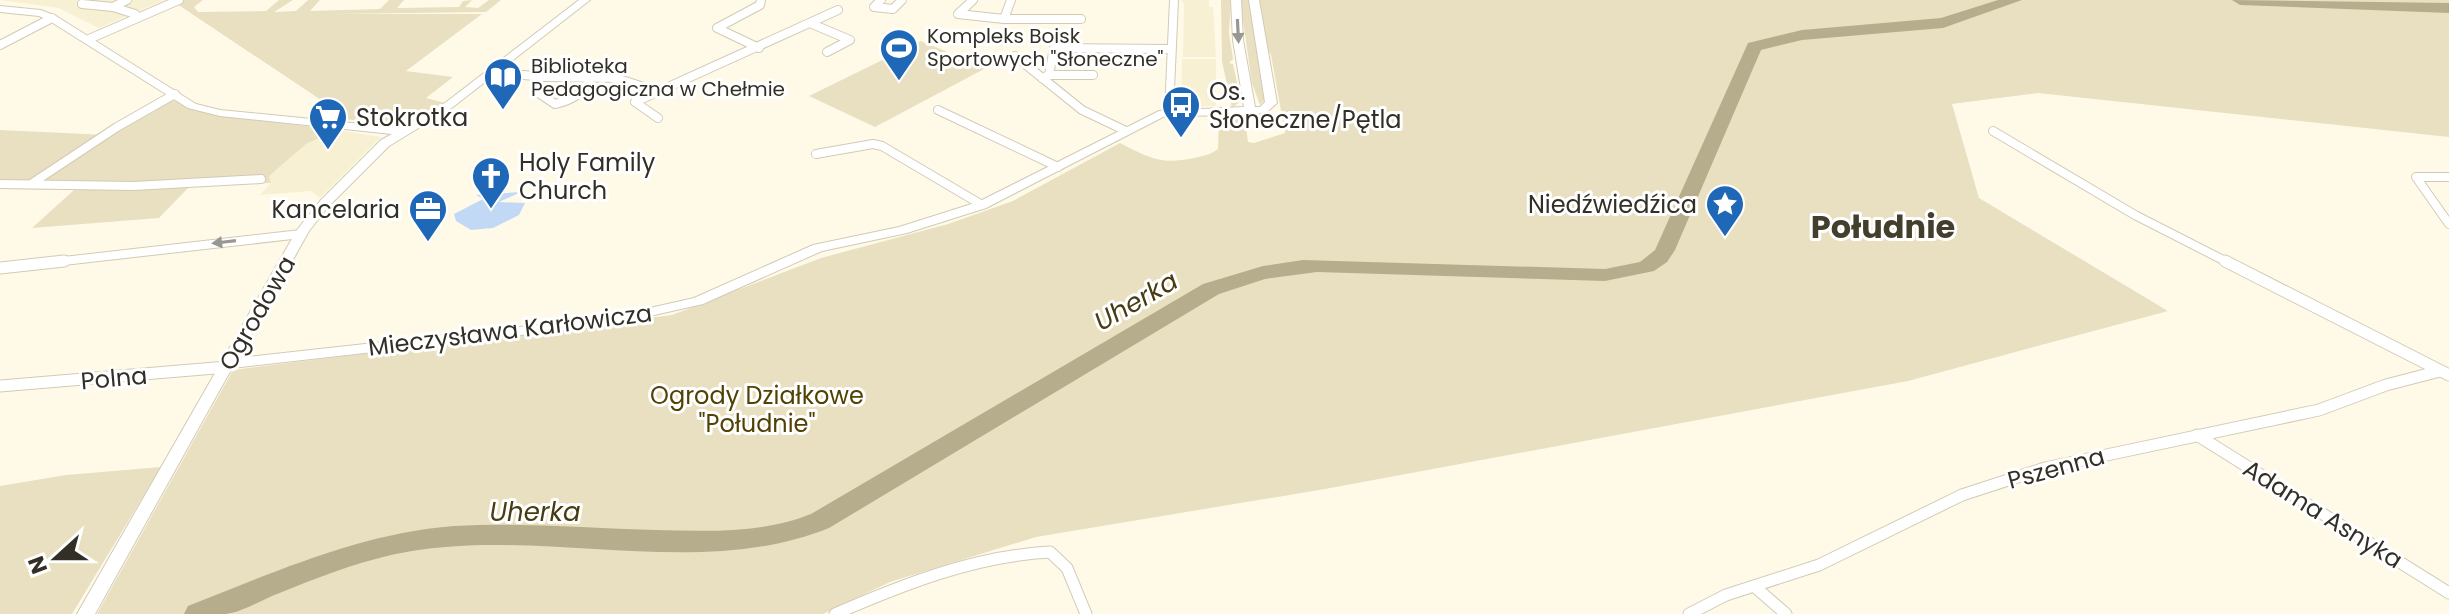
<svg xmlns="http://www.w3.org/2000/svg" width="2449" height="614" font-family="Poppins,sans-serif">
  <rect width="100%" height="100%" fill="#fffae8"/>
  <g fill="#f8f0d2">
    <polygon points="0,0 164,0 99,28 59,8"/>
    <polygon points="1181,0 1209,0 1209,7 1213,7 1216,57 1183,57 1184,4"/>
    <polygon points="1182,59 1216,59 1216,106 1181,107"/>
    <polygon points="337,130 381,137 320,198 311,191 260,195 271,183 268,176 306,144"/>
  </g>
  <g fill="#e9e0c2">
    <path d="M185,0H203L194,7L198,12L266,11L279,0H293L274,12L296,11L308,0H320L310,11L380,9L389,0H404L397,8L459,7L463,1L472,0L465,7L478,8L489,0H501L486,12L334,14H482L406,71L453,77L426,98L445,103C404,129 391,124 344,119L339,112L177,4Z"/>
    <polygon points="1221,0 1231,0 1229,33 1233,59 1229,63 1233,64 1241,101 1232,108 1222,61"/>
    <polygon points="1240,0 1249,0 1266,98 1260,105 1252,83"/>
    <path d="M1258,0H2449V137L2038,93L1952,104L1979,198L2168,311L1908,381L1325,489L1036,537L890,582L823,614H97L233,370L672,315L821,258L948,224L1013,201L1120,143C1150,158 1160,165 1194,158C1203,156 1210,155 1218,149L1219,114L1237,115L1245,119L1248,142L1254,143L1285,133L1271,55L1265,44Z"/>
    <polygon points="921,41 986,68 875,127 809,96"/>
    <polygon points="170,99 205,113 337,130 306,144 269,176 271,183 189,187 159,218 32,228 74,190 0,189 0,130 107,135"/>
    <polygon points="161,467 72,614 0,614 0,486 66,475"/>
  </g>
  <g fill="none" stroke-linecap="round" stroke-linejoin="round">
    <g fill="#b6ad8c" fill-rule="evenodd">
      <path d="M1998,0H2022L1943,28L1802,40L1761,50L1675,250L1667,262L1654,271L1605,281L1317,272L1265,279L1219,294L829,528C693,583 534,523 391,555C352,564 314,579 277,594C261,600 243,612 226,614C213,614 198,614 184,614L188,606C275,572 361,533 454,526C521,522 588,528 655,530C708,531 761,534 811,514L1203,284L1263,266L1303,260L1605,269L1640,262L1655,250L1748,43L1802,30L1941,18Z"/>
      <polygon points="2232,0 2449,3 2449,13 2240,5"/>
    </g>
  </g>
  <polygon fill="#c2d9f6" points="521,192 499,202 525,203 519,215 493,228 471,230 456,221 454,214 483,199 476,195"/>
  <g fill="none" stroke-linecap="round" stroke-linejoin="round">
    <defs>
      <g id="street-far1">
        <polyline points="881,0 874,7 893,9 902,0"/>
        <polyline points="973,0 958,14 1004,19"/>
        <polyline points="1011,0 1004,19 1081,19"/>
        <polyline points="82,4 113,7 127,0"/>
        <polyline points="113,7 135,14"/>
        <polyline points="812,24 850,40 827,52"/>
        <polyline points="89,39 179,0"/>
        <polyline points="0,45 52,18"/>
        <polyline points="759,48 717,28 760,5 761,0"/>
        <polyline points="1015,56 1082,110 1126,131"/>
        <polyline points="494,72 544,77 616,78 659,92"/>
        <polyline points="1049,75 1093,75"/>
        <polyline points="1042,78 1049,75 1054,48 1171,49"/>
        <path d="M540,94L555,104C573,100 584,93 591,76"/>
        <polyline points="938,110 1058,167"/>
        <polyline points="1169,112 1174,0"/>
        <polyline points="658,118 635,102 838,10"/>
        <polyline points="1993,131 2135,215 2229,263"/>
        <polyline points="816,154 873,144 882,146 982,205"/>
        <polyline points="2449,177 2416,177 2449,224"/>
        <polyline points="0,184 134,186 261,179"/>
        <polyline points="31,184 117,127 175,94"/>
        <polyline points="46,263 301,234"/>
      </g>
      <g id="street">
        <polyline points="2225,261 2449,375"/>
        <polyline points="0,268 64,261"/>
        <polyline points="0,386 227,367"/>
        <polyline points="2197,435 2449,593"/>
        <polyline points="1754,586 1786,614"/>
        <path d="M835,614C904,584 975,556 1050,552L1067,568L1086,614"/>
        <polyline points="1689,614 1726,595 1819,565 1962,495 2045,468 2319,410 2386,385 2440,371"/>
      </g>
      <polygon id="secondary" points="579,0 590,0 453,107 389,146 328,207 309,231 238,358 610,317 694,298 813,245 899,227 978,202 1159,111 1244,107 1233,40 1231,0 1241,0 1243,40 1255,107 1260,107 1265,102 1249,0 1259,0 1277,103 1267,112 1250,115 1165,116 986,208 907,233 822,251 703,304 610,325 232,368 95,614 77,614 297,230 320,201 381,140 392,134 220,116 188,108 48,20 39,16 0,12 0,6 41,10 56,16 196,104 220,110 402,128 445,103"/>
    </defs>
    <use href="#street-far1" stroke="#d1cbb6" stroke-width="10"/>
    <use href="#street" stroke="#d1cbb6" stroke-width="13"/>
    <use href="#secondary" stroke="#d1cbb6" stroke-width="2"/>
    <use href="#street-far1" stroke="#fff" stroke-width="8"/>
    <use href="#street" stroke="#fff" stroke-width="11"/>
    <use href="#secondary" fill="#fff" fill-rule="evenodd"/>
  </g>
  <defs><path id="oneway-solid" d="M-6-.8H1V-3.2L6.5 0L1 3.2V.8H-6Z" transform="scale(2)"/></defs>
  <g fill="#989792">
    <use href="#oneway-solid" transform="translate(1238 31) rotate(87)"/>
    <use href="#oneway-solid" transform="translate(224 242) rotate(173)"/>
  </g>
  <defs>
    <symbol id="stadium-pin" viewBox="-11 -11 22 30"><path d="M0 17L-7.5 6A9.5 9.5 0 1 1 7.5 6Z" fill="#1f67b7" stroke="#fff"/><path d="M0-5a6.5 5 0 1 0 0 10a6.5 5 0 1 0 0-10ZM-3.5-1.8h7v3.6h-7Z" fill="#fff"/></symbol>
    <symbol id="library-pin" viewBox="-11 -11 22 30"><path d="M0 17L-7.5 6A9.5 9.5 0 1 1 7.5 6Z" fill="#1f67b7" stroke="#fff"/><path d="M-6-4Q-3-5.5-.7-3.5V5Q-3 3-6 4ZM6-4Q3-5.5 .7-3.5V5Q3 3 6 4Z" fill="#fff"/></symbol>
    <symbol id="bus-pin" viewBox="-11 -11 22 30"><path d="M0 17L-7.5 6A9.5 9.5 0 1 1 7.5 6Z" fill="#1f67b7" stroke="#fff"/><path d="M-5-6H5V4H4V6H2V4H-2V6H-4V4H-5ZM-3.5-4V0h7V-4ZM-3.5 1.2v1.5H-2V1.2ZM2 1.2v1.5H3.5V1.2Z" fill="#fff"/></symbol>
    <symbol id="supermarket-pin" viewBox="-11 -11 22 30"><path d="M0 17L-7.5 6A9.5 9.5 0 1 1 7.5 6Z" fill="#1f67b7" stroke="#fff"/><path d="M-6-5.5h2.5l.6 2H6L4.5 2H-2.5L-4.4-4H-6ZM-1.5 3.2a1.3 1.3 0 1 0 .1 0ZM3 3.2a1.3 1.3 0 1 0 .1 0Z" fill="#fff"/></symbol>
    <symbol id="church-pin" viewBox="-11 -11 22 30"><path d="M0 17L-7.5 6A9.5 9.5 0 1 1 7.5 6Z" fill="#1f67b7" stroke="#fff"/><path d="M-1.2-6h2.4v3.5h3.3v2.4h-3.3V6h-2.4V-.1h-3.3v-2.4h3.3Z" fill="#fff"/></symbol>
    <symbol id="sight-pin" viewBox="-11 -11 22 30"><path d="M0 17L-7.5 6A9.5 9.5 0 1 1 7.5 6Z" fill="#1f67b7" stroke="#fff"/><path d="M0-6L1.8-2.2L6-1.7L2.9 1.2L3.7 5.4L0 3.3L-3.7 5.4L-2.9 1.2L-6-1.7L-1.8-2.2Z" fill="#fff"/></symbol>
    <symbol id="office-pin" viewBox="-11 -11 22 30"><path d="M0 17L-7.5 6A9.5 9.5 0 1 1 7.5 6Z" fill="#1f67b7" stroke="#fff"/><path d="M-6-3h4V-5.5h4V-3h4V5H-6ZM-1-4.5V-3h2v-1.5ZM-6 0V1H6V0Z" fill="#fff"/></symbol>
  </defs>
  <g fill-rule="evenodd">
    <use href="#stadium-pin" x="877" y="26" width="44" height="60"/>
    <use href="#library-pin" x="481" y="55" width="44" height="60"/>
    <use href="#bus-pin" x="1159" y="83" width="44" height="60"/>
    <use href="#supermarket-pin" x="306" y="95" width="44" height="60"/>
    <use href="#church-pin" x="469" y="154" width="44" height="60"/>
    <use href="#sight-pin" x="1703" y="182" width="44" height="60"/>
    <use href="#office-pin" x="406" y="187" width="44" height="60"/>
  </g>
  <g text-anchor="middle" dominant-baseline="central" stroke-width="6" stroke-linejoin="round" paint-order="stroke">
    <g font-size="20" fill="#312f26" stroke="#fff" text-anchor="start">
      <text x="927" y="36">Kompleks Boisk<tspan x="927" dy="23">Sportowych "Słoneczne"</tspan></text>
      <text x="531" y="66">Biblioteka<tspan x="531" dy="23">Pedagogiczna w Chełmie</tspan></text>
    </g>
    <g font-size="24" fill="#312f26" stroke="#fff" text-anchor="start">
      <text x="1209" y="91">Os.<tspan x="1209" dy="28">Słoneczne/Pętla</tspan></text>
      <text x="356" y="117">Stokrotka</text>
      <text x="519" y="162">Holy Family<tspan x="519" dy="28">Church</tspan></text>
      <text x="1697" y="204" text-anchor="end">Niedźwiedźica</text>
      <text x="400" y="209" text-anchor="end">Kancelaria</text>
    </g>
    <g font-size="24" fill="#312f26" stroke="#fff">
      <text transform="translate(257 313) rotate(-60)">Ogrodowa</text>
      <text transform="translate(510 330) rotate(-7)">Mieczysława Karłowicza</text>
      <text transform="translate(114 378) rotate(-5)">Polna</text>
      <text transform="translate(2056 468) rotate(-15)">Pszenna</text>
      <text transform="translate(2323 514) rotate(32)">Adama Asnyka</text>
    </g>
    <g font-size="24" fill="#514203" stroke="#fff">
      <text x="757" y="395">Ogrody Działkowe<tspan x="757" dy="28">"Południe"</tspan></text>
    </g>
    <g font-size="26" font-style="italic" fill="#473c11" stroke="#fff">
      <text transform="translate(1136 301) rotate(-30)">Uherka</text>
      <text x="535" y="512">Uherka</text>
    </g>
    <g font-size="32" font-weight="bold" fill="#443f2d" stroke="#fff">
      <text x="1883" y="226">Południe</text>
    </g>
  </g>
  <g transform="translate(56 558) rotate(249)" stroke="#ffffff" stroke-width="6" paint-order="stroke">
  <path d="M0-6L14 30L0 20L-14 30Z" fill="#312f26"/>
  <text y="-12" font-size="22" font-weight="bold" text-anchor="middle" fill="#312f26">N</text>
  </g>
</svg>
